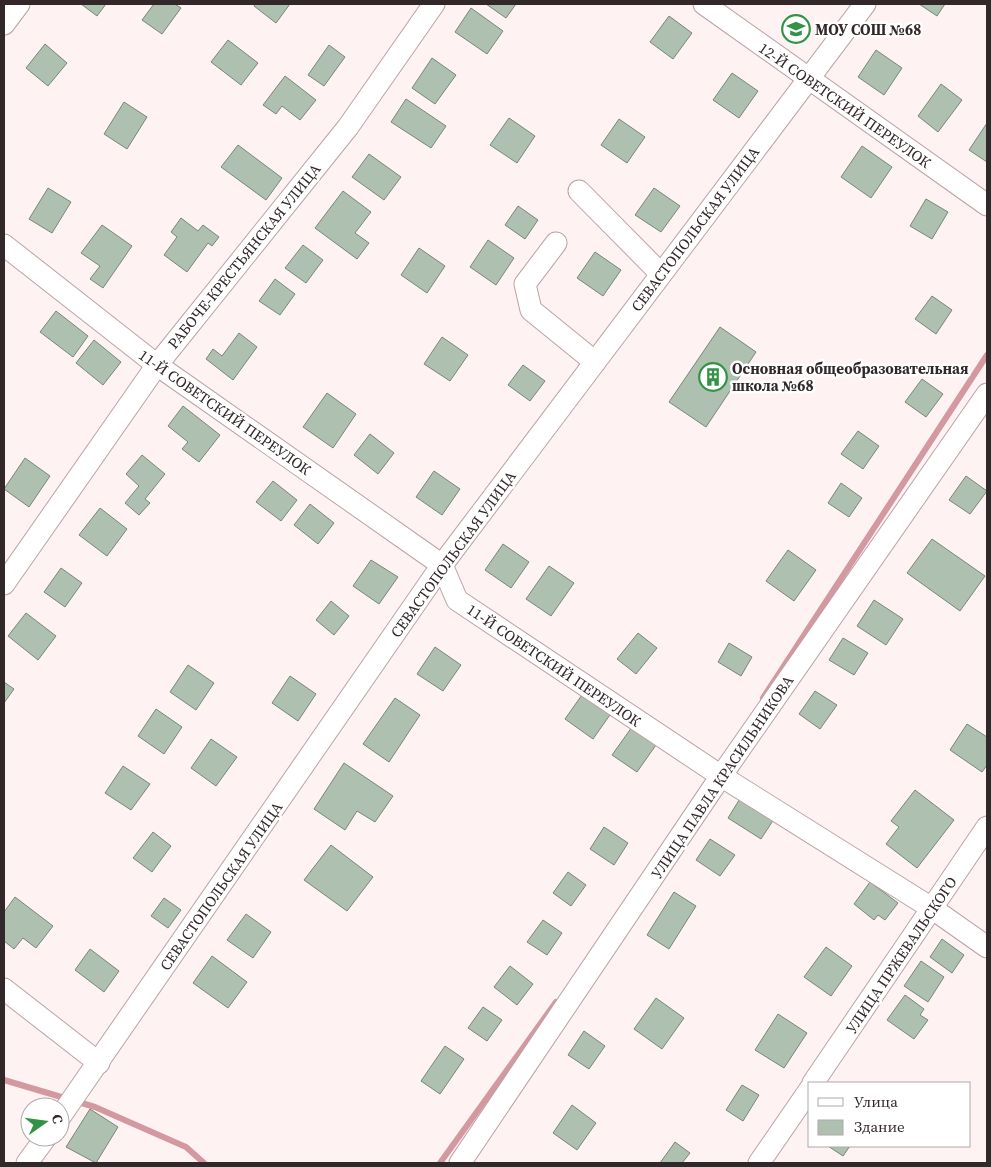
<svg xmlns="http://www.w3.org/2000/svg" width="991" height="1167" font-family="'Source Serif 4',serif">
  <rect width="100%" height="100%" fill="#fef2f3"/>
  <g fill="none" stroke-linecap="round" stroke-linejoin="round">
    <g stroke="#d498a0" stroke-width="6">
      <polyline points="763,698 987,355"/>
      <polyline points="4,1080 95,1107 186,1147 204,1163"/>
      <polyline points="440,1163 556,1002"/>
    </g>
  </g>
  <g fill="#aec1b0" stroke="#768777">
    <polygon points="81,4 106,4 97,16"/>
    <polygon points="154,4 175,4 181,8 162,34 142,20"/>
    <polygon points="255,4 290,4 276,23 254,6"/>
    <polygon points="486,4 516,4 506,18"/>
    <polygon points="919,4 945,4 937,16"/>
    <polygon points="471,8 503,31 487,54 455,32"/>
    <polygon points="669,16 692,33 673,59 650,42"/>
    <polygon points="228,40 258,63 241,85 211,62"/>
    <polygon points="45,44 67,63 48,86 26,68"/>
    <polygon points="329,45 345,57 324,86 308,75"/>
    <polygon points="876,50 902,68 884,95 858,77"/>
    <polygon points="432,58 456,75 435,104 412,88"/>
    <polygon points="732,73 758,91 739,118 713,100"/>
    <polygon points="285,76 316,100 300,120 282,106 276,114 263,105"/>
    <polygon points="941,84 962,100 938,132 918,116"/>
    <polygon points="406,99 446,126 431,148 391,122"/>
    <polygon points="124,102 147,117 127,149 104,134"/>
    <polygon points="509,118 535,136 517,163 490,145"/>
    <polygon points="619,119 645,137 627,163 601,145"/>
    <polygon points="987,123 987,162 969,150"/>
    <polygon points="238,145 282,178 266,200 221,167"/>
    <polygon points="862,146 892,167 871,198 841,177"/>
    <polygon points="369,154 401,177 384,200 352,177"/>
    <polygon points="48,188 71,202 52,233 29,219"/>
    <polygon points="654,188 680,206 661,232 635,215"/>
    <polygon points="343,191 371,212 355,233 369,243 357,259 315,228"/>
    <polygon points="926,199 948,212 932,239 910,226"/>
    <polygon points="518,206 538,220 525,239 505,225"/>
    <polygon points="181,218 198,231 203,225 219,237 212,246 208,243 187,272 164,255 177,237 171,232"/>
    <polygon points="102,225 132,246 103,288 90,279 100,266 81,253"/>
    <polygon points="488,240 514,258 496,285 470,267"/>
    <polygon points="303,245 323,260 306,283 285,268"/>
    <polygon points="419,248 445,266 427,293 401,275"/>
    <polygon points="595,252 621,270 603,296 577,278"/>
    <polygon points="275,279 295,294 280,315 259,301"/>
    <polygon points="932,296 952,310 936,334 915,319"/>
    <polygon points="56,311 88,336 73,357 40,332"/>
    <polygon points="720,327 756,352 706,427 669,402"/>
    <polygon points="239,333 257,347 233,380 206,359 213,349 222,356"/>
    <polygon points="442,337 468,355 450,381 424,364"/>
    <polygon points="94,340 121,362 103,385 76,363"/>
    <polygon points="523,365 545,381 530,401 508,385"/>
    <polygon points="922,379 943,394 926,417 905,402"/>
    <polygon points="327,393 356,414 333,448 303,427"/>
    <polygon points="183,406 220,435 199,462 182,449 188,442 168,426"/>
    <polygon points="858,431 879,446 863,469 841,454"/>
    <polygon points="370,434 394,453 378,474 354,455"/>
    <polygon points="142,455 165,474 145,499 150,503 139,515 125,503 139,486 126,474"/>
    <polygon points="25,458 50,476 29,507 4,489"/>
    <polygon points="434,471 460,489 442,515 416,497"/>
    <polygon points="966,476 987,491 970,514 949,500"/>
    <polygon points="273,481 297,500 281,521 256,502"/>
    <polygon points="841,483 862,498 849,517 828,503"/>
    <polygon points="310,504 334,523 318,544 294,525"/>
    <polygon points="100,508 127,529 107,556 79,535"/>
    <polygon points="932,539 985,576 960,611 907,573"/>
    <polygon points="503,544 529,562 511,588 485,570"/>
    <polygon points="788,550 816,570 794,601 766,581"/>
    <polygon points="371,560 398,577 379,604 353,586"/>
    <polygon points="549,566 574,583 551,616 526,599"/>
    <polygon points="61,568 82,583 65,607 44,592"/>
    <polygon points="874,600 903,619 886,645 857,626"/>
    <polygon points="331,601 349,616 334,635 316,620"/>
    <polygon points="26,613 56,636 38,660 8,636"/>
    <polygon points="638,633 657,648 636,674 617,659"/>
    <polygon points="843,638 868,653 854,675 829,660"/>
    <polygon points="729,643 752,657 741,676 718,662"/>
    <polygon points="435,647 461,665 443,691 417,674"/>
    <polygon points="188,665 214,683 196,710 170,692"/>
    <polygon points="290,676 316,694 298,721 272,703"/>
    <polygon points="4,682 14,689 4,703"/>
    <polygon points="815,691 837,705 820,729 799,714"/>
    <polygon points="584,692 612,712 593,739 565,719"/>
    <polygon points="395,698 420,715 389,762 363,744"/>
    <polygon points="156,709 182,727 164,754 138,736"/>
    <polygon points="967,724 987,737 987,765 982,772 950,750"/>
    <polygon points="632,727 656,745 637,772 612,755"/>
    <polygon points="211,739 237,757 216,786 191,768"/>
    <polygon points="344,763 393,796 375,822 357,811 345,830 314,809"/>
    <polygon points="123,766 150,784 131,810 105,793"/>
    <polygon points="915,790 954,820 917,868 886,844 899,827 891,821"/>
    <polygon points="741,797 774,819 761,839 728,818"/>
    <polygon points="604,827 628,843 614,865 590,849"/>
    <polygon points="153,832 171,846 152,872 133,858"/>
    <polygon points="710,839 735,855 720,876 696,860"/>
    <polygon points="331,845 373,877 347,911 304,880"/>
    <polygon points="568,872 586,885 571,906 553,893"/>
    <polygon points="870,882 898,903 885,920 878,915 874,920 854,904"/>
    <polygon points="674,892 696,906 669,949 647,935"/>
    <polygon points="15,897 53,926 36,948 23,938 14,949 4,941 4,912"/>
    <polygon points="164,898 181,910 168,928 151,916"/>
    <polygon points="246,914 271,932 253,958 227,940"/>
    <polygon points="543,920 562,933 547,955 527,942"/>
    <polygon points="942,939 964,955 952,973 930,957"/>
    <polygon points="826,947 852,966 831,996 804,977"/>
    <polygon points="90,949 119,971 104,992 75,970"/>
    <polygon points="212,956 247,982 228,1008 193,983"/>
    <polygon points="921,961 944,977 928,1002 904,986"/>
    <polygon points="510,966 533,984 517,1005 494,987"/>
    <polygon points="905,995 924,1009 920,1015 928,1020 914,1039 887,1020"/>
    <polygon points="656,998 684,1018 662,1049 634,1029"/>
    <polygon points="483,1007 502,1020 487,1041 468,1028"/>
    <polygon points="778,1014 807,1033 784,1068 755,1050"/>
    <polygon points="584,1031 605,1046 589,1069 568,1055"/>
    <polygon points="445,1046 464,1059 440,1094 421,1081"/>
    <polygon points="742,1085 759,1095 743,1121 726,1110"/>
    <polygon points="572,1105 596,1123 577,1150 553,1133"/>
    <polygon points="90,1109 118,1127 96,1163 66,1147"/>
    <polygon points="675,1142 690,1153 682,1163 660,1163"/>
    <polygon points="828,1146 850,1146 843,1156"/>
  </g>
  <g fill="none" stroke-linecap="round" stroke-linejoin="round">
    <defs>
      <g id="minor">
        <polyline points="704,4 987,205"/>
        <polyline points="4,24 19,4"/>
        <polyline points="579,191 661,274"/>
        <polyline points="556,243 525,284 531,310 595,362"/>
        <polyline points="4,245 157,365 442,565 457,600 721,776 933,909 987,947"/>
        <polyline points="4,584 157,365 348,127 434,4"/>
        <polyline points="4,989 99,1063"/>
        <polyline points="813,1083 987,827"/>
        <polyline points="60,1117 442,565 865,4"/>
        <polyline points="27,1163 46,1137"/>
        <polyline points="460,1163 721,776 987,394"/>
        <polyline points="759,1163 810,1089"/>
      </g>
    </defs>
    <use href="#minor" stroke="#bca2a5" stroke-width="23"/>
    <use href="#minor" stroke="#fff" stroke-width="21"/>
  </g>
  <defs>
    <symbol id="school-ring" viewBox="-11 -11 22 22"><circle r="9.5" fill="#fff" stroke="#329246" stroke-width="1.5"/><path d="M0-5L7-2L0 1L-7-2ZM-4 1L0 2.5L4 1V4Q0 6-4 4Z" fill="#329246"/></symbol>
    <symbol id="building-ring" viewBox="-11 -11 22 22"><circle r="9.5" fill="#fff" stroke="#329246" stroke-width="1.5"/><path d="M-4-6H4V6H1V3H-1V6H-4ZM-2.5-4.3h1.7v1.8h-1.7ZM.8-4.3h1.7v1.8H.8ZM-2.5-1h1.7V.8h-1.7ZM.8-1h1.7V.8H.8Z" fill="#329246"/></symbol>
  </defs>
  <g fill-rule="evenodd">
    <use href="#school-ring" x="780" y="13" width="32" height="32"/>
    <use href="#building-ring" x="697" y="361" width="32" height="32"/>
  </g>
  <g text-anchor="middle" dominant-baseline="central" stroke-width="5" stroke-linejoin="round" paint-order="stroke">
    <g font-size="15" font-weight="bold" fill="#322729" stroke="#fff" text-anchor="start">
      <text x="815" y="29">МОУ СОШ №68</text>
      <text x="732" y="368">Основная общеобразовательная<tspan x="732" dy="17">школа №68</tspan></text>
    </g>
    <g font-size="15" fill="#322729" stroke="#fff">
      <text transform="translate(845 105) rotate(35)">12-Й СОВЕТСКИЙ ПЕРЕУЛОК</text>
      <text transform="translate(695 229) rotate(-53)">СЕВАСТОПОЛЬСКАЯ УЛИЦА</text>
      <text transform="translate(244 256) rotate(-51)">РАБОЧЕ-КРЕСТЬЯНСКАЯ УЛИЦА</text>
      <text transform="translate(225 412) rotate(35)">11-Й СОВЕТСКИЙ ПЕРЕУЛОК</text>
      <text transform="translate(453 554) rotate(-54)">СЕВАСТОПОЛЬСКАЯ УЛИЦА</text>
      <text transform="translate(554 665) rotate(34)">11-Й СОВЕТСКИЙ ПЕРЕУЛОК</text>
      <text transform="translate(722 777) rotate(-56)">УЛИЦА ПАВЛА КРАСИЛЬНИКОВА</text>
      <text transform="translate(221 886) rotate(-55)">СЕВАСТОПОЛЬСКАЯ УЛИЦА</text>
      <text transform="translate(901 955) rotate(-56)">УЛИЦА ПРЖЕВАЛЬСКОГО</text>
    </g>
  </g>
  <rect width="991" height="1167" fill="none" stroke="#322729" stroke-width="10"/>
  <rect x="808" y="1082" width="162" height="65" fill="#ffffff" stroke="#ada9a9"/>
  <rect x="818" y="1098" width="25" height="8" fill="#ffffff" stroke="#ada9a9"/>
  <text x="854" y="1107" font-size="15" fill="#322729">Улица</text>
  <rect x="818" y="1120" width="25" height="15" fill="#aec1b0" stroke="#ada9a9"/>
  <text x="854" y="1132" font-size="15" fill="#322729">Здание</text>
  <g transform="translate(45 1122) rotate(76)"><circle r="24" fill="#ffffff" stroke="#ada9a9"/>
  <path d="M0-4L9 19L0 12L-9 19Z" fill="#329246"/>
  <text y="-8" font-size="14" font-weight="bold" text-anchor="middle" fill="#322729">С</text>
  </g>
</svg>
